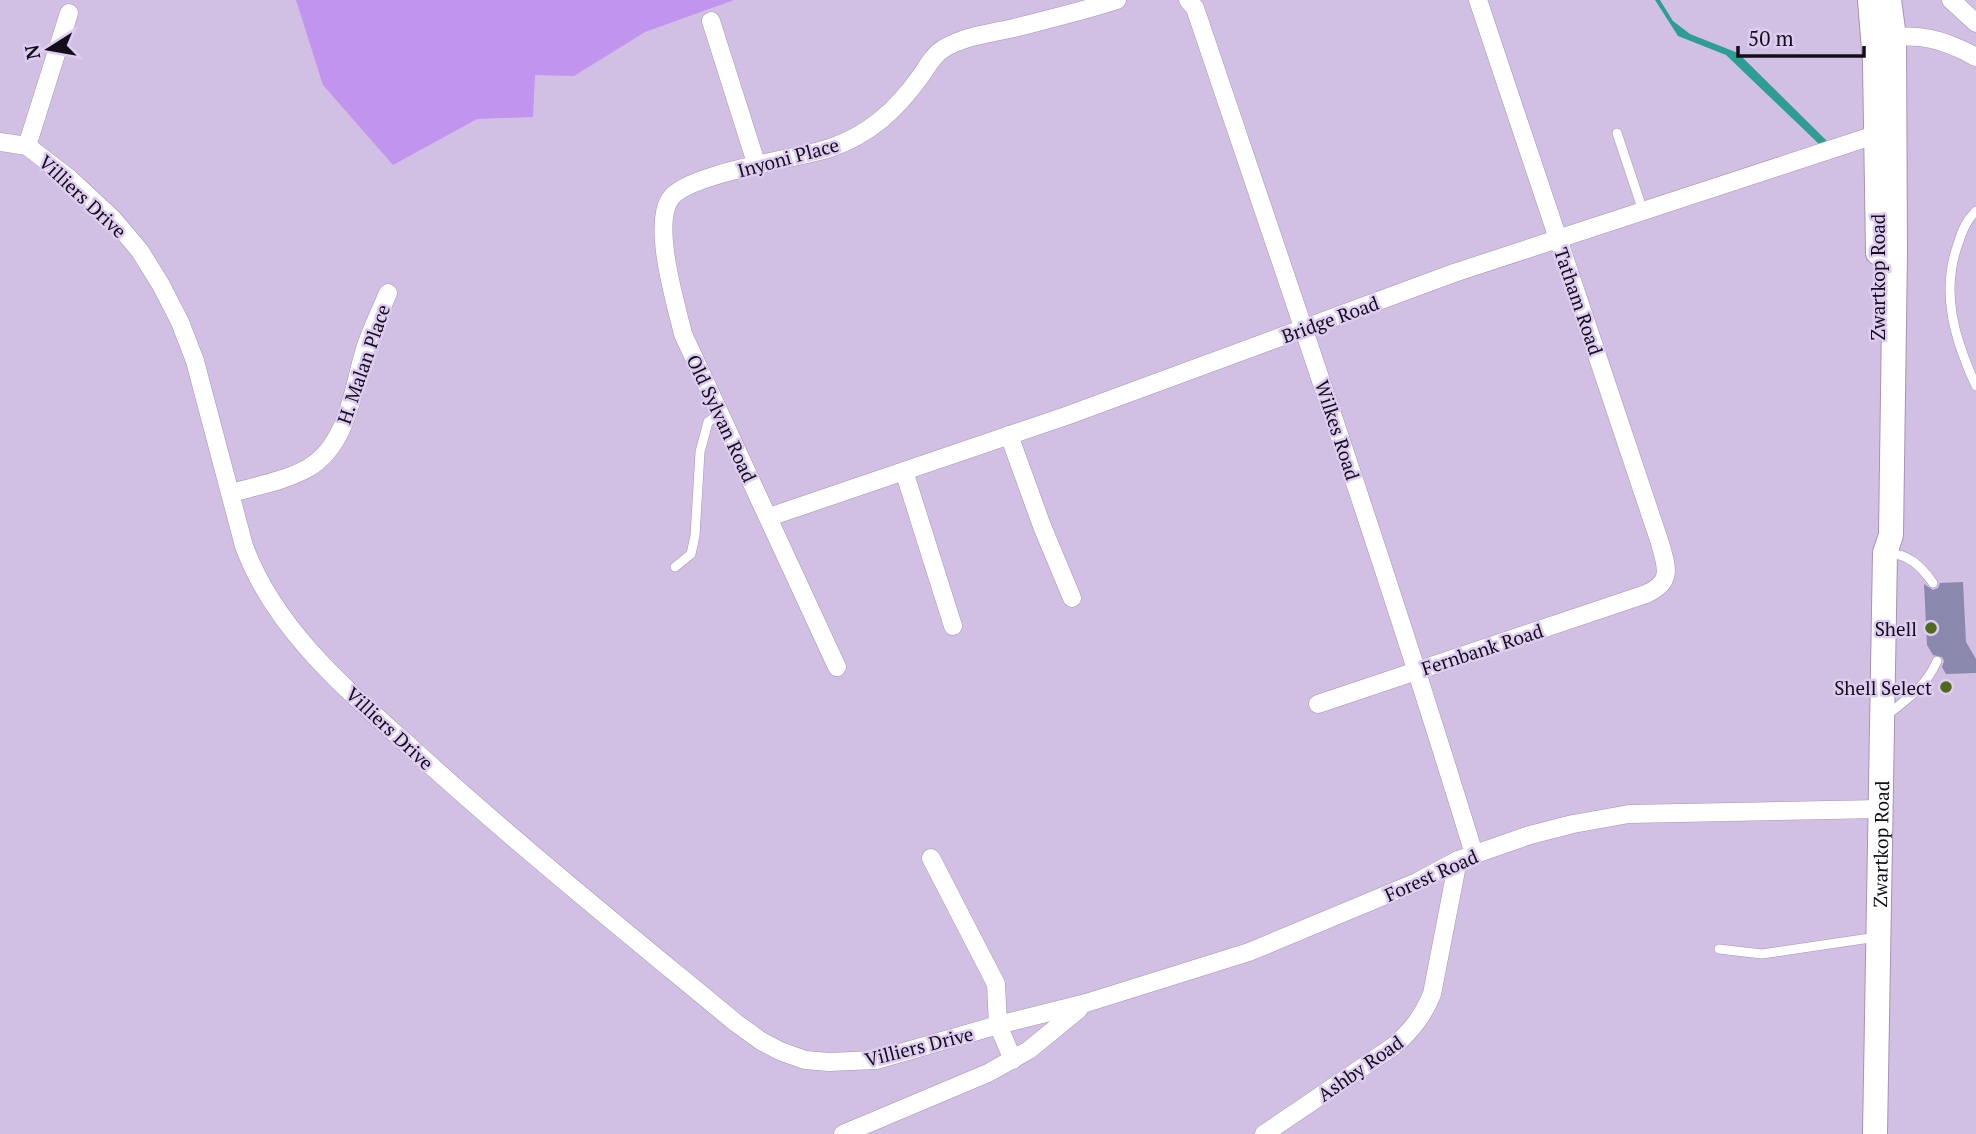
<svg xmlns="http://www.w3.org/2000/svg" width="1976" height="1134" font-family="'PT Serif',serif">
  <rect width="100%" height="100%" fill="#d1c0e4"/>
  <polygon fill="#c194ed" points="296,0 734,0 645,32 574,76 535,75 533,117 477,119 393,165 323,85"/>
  <polygon fill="#2e9e94" points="1655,0 1660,0 1673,21 1690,34 1738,53 1827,141 1819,144 1726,55 1678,36"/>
  <polygon fill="#8a88ac" points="1963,582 1966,642 1976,659 1976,673 1946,674 1942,667 1944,661 1942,657 1933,655 1927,645 1924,584 1933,590 1938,588 1940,583"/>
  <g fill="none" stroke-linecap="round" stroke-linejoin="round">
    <defs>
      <g id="lane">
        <polyline points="1617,133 1643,211"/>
        <path d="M1976,211C1966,221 1962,231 1958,244C1940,293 1955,340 1976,386"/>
        <path d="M1887,553C1909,554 1921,566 1933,583"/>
        <polyline points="675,567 691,554 695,536 700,452 708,422 719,414"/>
        <path d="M1887,715C1909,698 1926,686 1937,661"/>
        <polyline points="1719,949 1762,954 1877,937"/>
      </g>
      <g id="street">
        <path d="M1188,0L1195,8C1290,289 1387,570 1474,854"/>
        <polyline points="1951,0 1976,23"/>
        <polyline points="711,21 757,166"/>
        <path d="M1883,39C1919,32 1945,40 1976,57"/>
        <path d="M0,142L27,146L70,179L113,219L140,251L161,285L180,322L195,361L244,546C277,636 358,699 427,762C527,852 632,937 736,1023L761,1041L780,1051L805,1060L829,1062L876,1060L998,1025L1086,1003L1249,952L1417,882L1458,860L1530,835L1573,824L1629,814L1880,809"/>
        <polyline points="27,146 69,13"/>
        <polyline points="1009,435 1042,526 1072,598"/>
        <polyline points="904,471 953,626"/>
        <path d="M231,493C256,486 285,481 308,468C348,445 353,388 365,349C371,330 380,312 388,293"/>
        <polyline points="769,517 1066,416 1454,273 1884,132"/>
        <path d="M837,667L683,334C676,304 652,226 670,199C687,173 797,159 830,148C869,135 896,110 920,77C927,67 933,55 943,49C964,36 991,33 1014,28C1049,19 1083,11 1117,0"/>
        <path d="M1318,704L1646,594C1673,582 1667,568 1660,543L1478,0"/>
        <polyline points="931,858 996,984 998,1025 1013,1060"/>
        <polyline points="843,1134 988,1073 1029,1050 1079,1009"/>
        <path d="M1264,1134L1394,1046C1412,1030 1423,1016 1432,994L1458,860"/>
      </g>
      <g id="secondary">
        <polyline points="1870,0 1875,62 1878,253"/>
        <path id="s1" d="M1875,1134L1885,553L1891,535L1895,252L1894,37L1889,0"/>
      </g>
    </defs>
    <use href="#lane" stroke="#a494b6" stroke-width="10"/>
    <use href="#street" stroke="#a494b6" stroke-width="19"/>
    <use href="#secondary" stroke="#a494b6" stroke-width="26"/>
    <use href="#lane" stroke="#fff" stroke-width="9"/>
    <use href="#street" stroke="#fff" stroke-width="18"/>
    <use href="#secondary" stroke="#fff" stroke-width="24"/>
  </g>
  <g fill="#506a1d" stroke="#decdf1" stroke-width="2.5">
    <circle cx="1931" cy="628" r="7"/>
    <circle cx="1946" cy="687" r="7"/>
  </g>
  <g text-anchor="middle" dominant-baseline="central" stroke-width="5" stroke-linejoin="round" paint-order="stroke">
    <g font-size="19" fill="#140e1a" stroke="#decdf1">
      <text transform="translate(788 157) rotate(-15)">Inyoni Place</text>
      <text transform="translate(83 196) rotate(43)">Villiers Drive</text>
      <text transform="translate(1877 277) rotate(-90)">Zwartkop Road</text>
      <text transform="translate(1579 301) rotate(71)">Tatham Road</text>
      <text transform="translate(1330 319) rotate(-20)">Bridge Road</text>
      <text transform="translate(363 364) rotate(-71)">H. Malan Place</text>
      <text transform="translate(722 418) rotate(65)">Old Sylvan Road</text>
      <text transform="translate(1338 430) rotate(72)">Wilkes Road</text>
      <text transform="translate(1482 649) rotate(-18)">Fernbank Road</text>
      <text transform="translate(390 728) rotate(43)">Villiers Drive</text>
      <text stroke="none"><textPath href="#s1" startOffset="290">Zwartkop Road</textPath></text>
      <text transform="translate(1431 875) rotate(-24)">Forest Road</text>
      <text transform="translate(919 1046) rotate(-14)">Villiers Drive</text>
      <text transform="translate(1360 1068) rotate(-35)">Ashby Road</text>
    </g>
    <g font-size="19" fill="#140e1a" stroke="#decdf1" text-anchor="end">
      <text x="1917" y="628">Shell</text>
      <text x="1932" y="687">Shell Select</text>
    </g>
  </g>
  <g transform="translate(49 49) rotate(259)" stroke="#decdf1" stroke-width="5" paint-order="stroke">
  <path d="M0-5L12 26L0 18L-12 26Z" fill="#140e1a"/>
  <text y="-10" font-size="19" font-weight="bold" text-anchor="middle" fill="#140e1a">N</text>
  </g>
  <path d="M1738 46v10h126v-10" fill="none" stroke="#140e1a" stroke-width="3.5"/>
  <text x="1748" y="46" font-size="21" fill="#140e1a" stroke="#decdf1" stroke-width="5" paint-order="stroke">50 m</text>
</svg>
